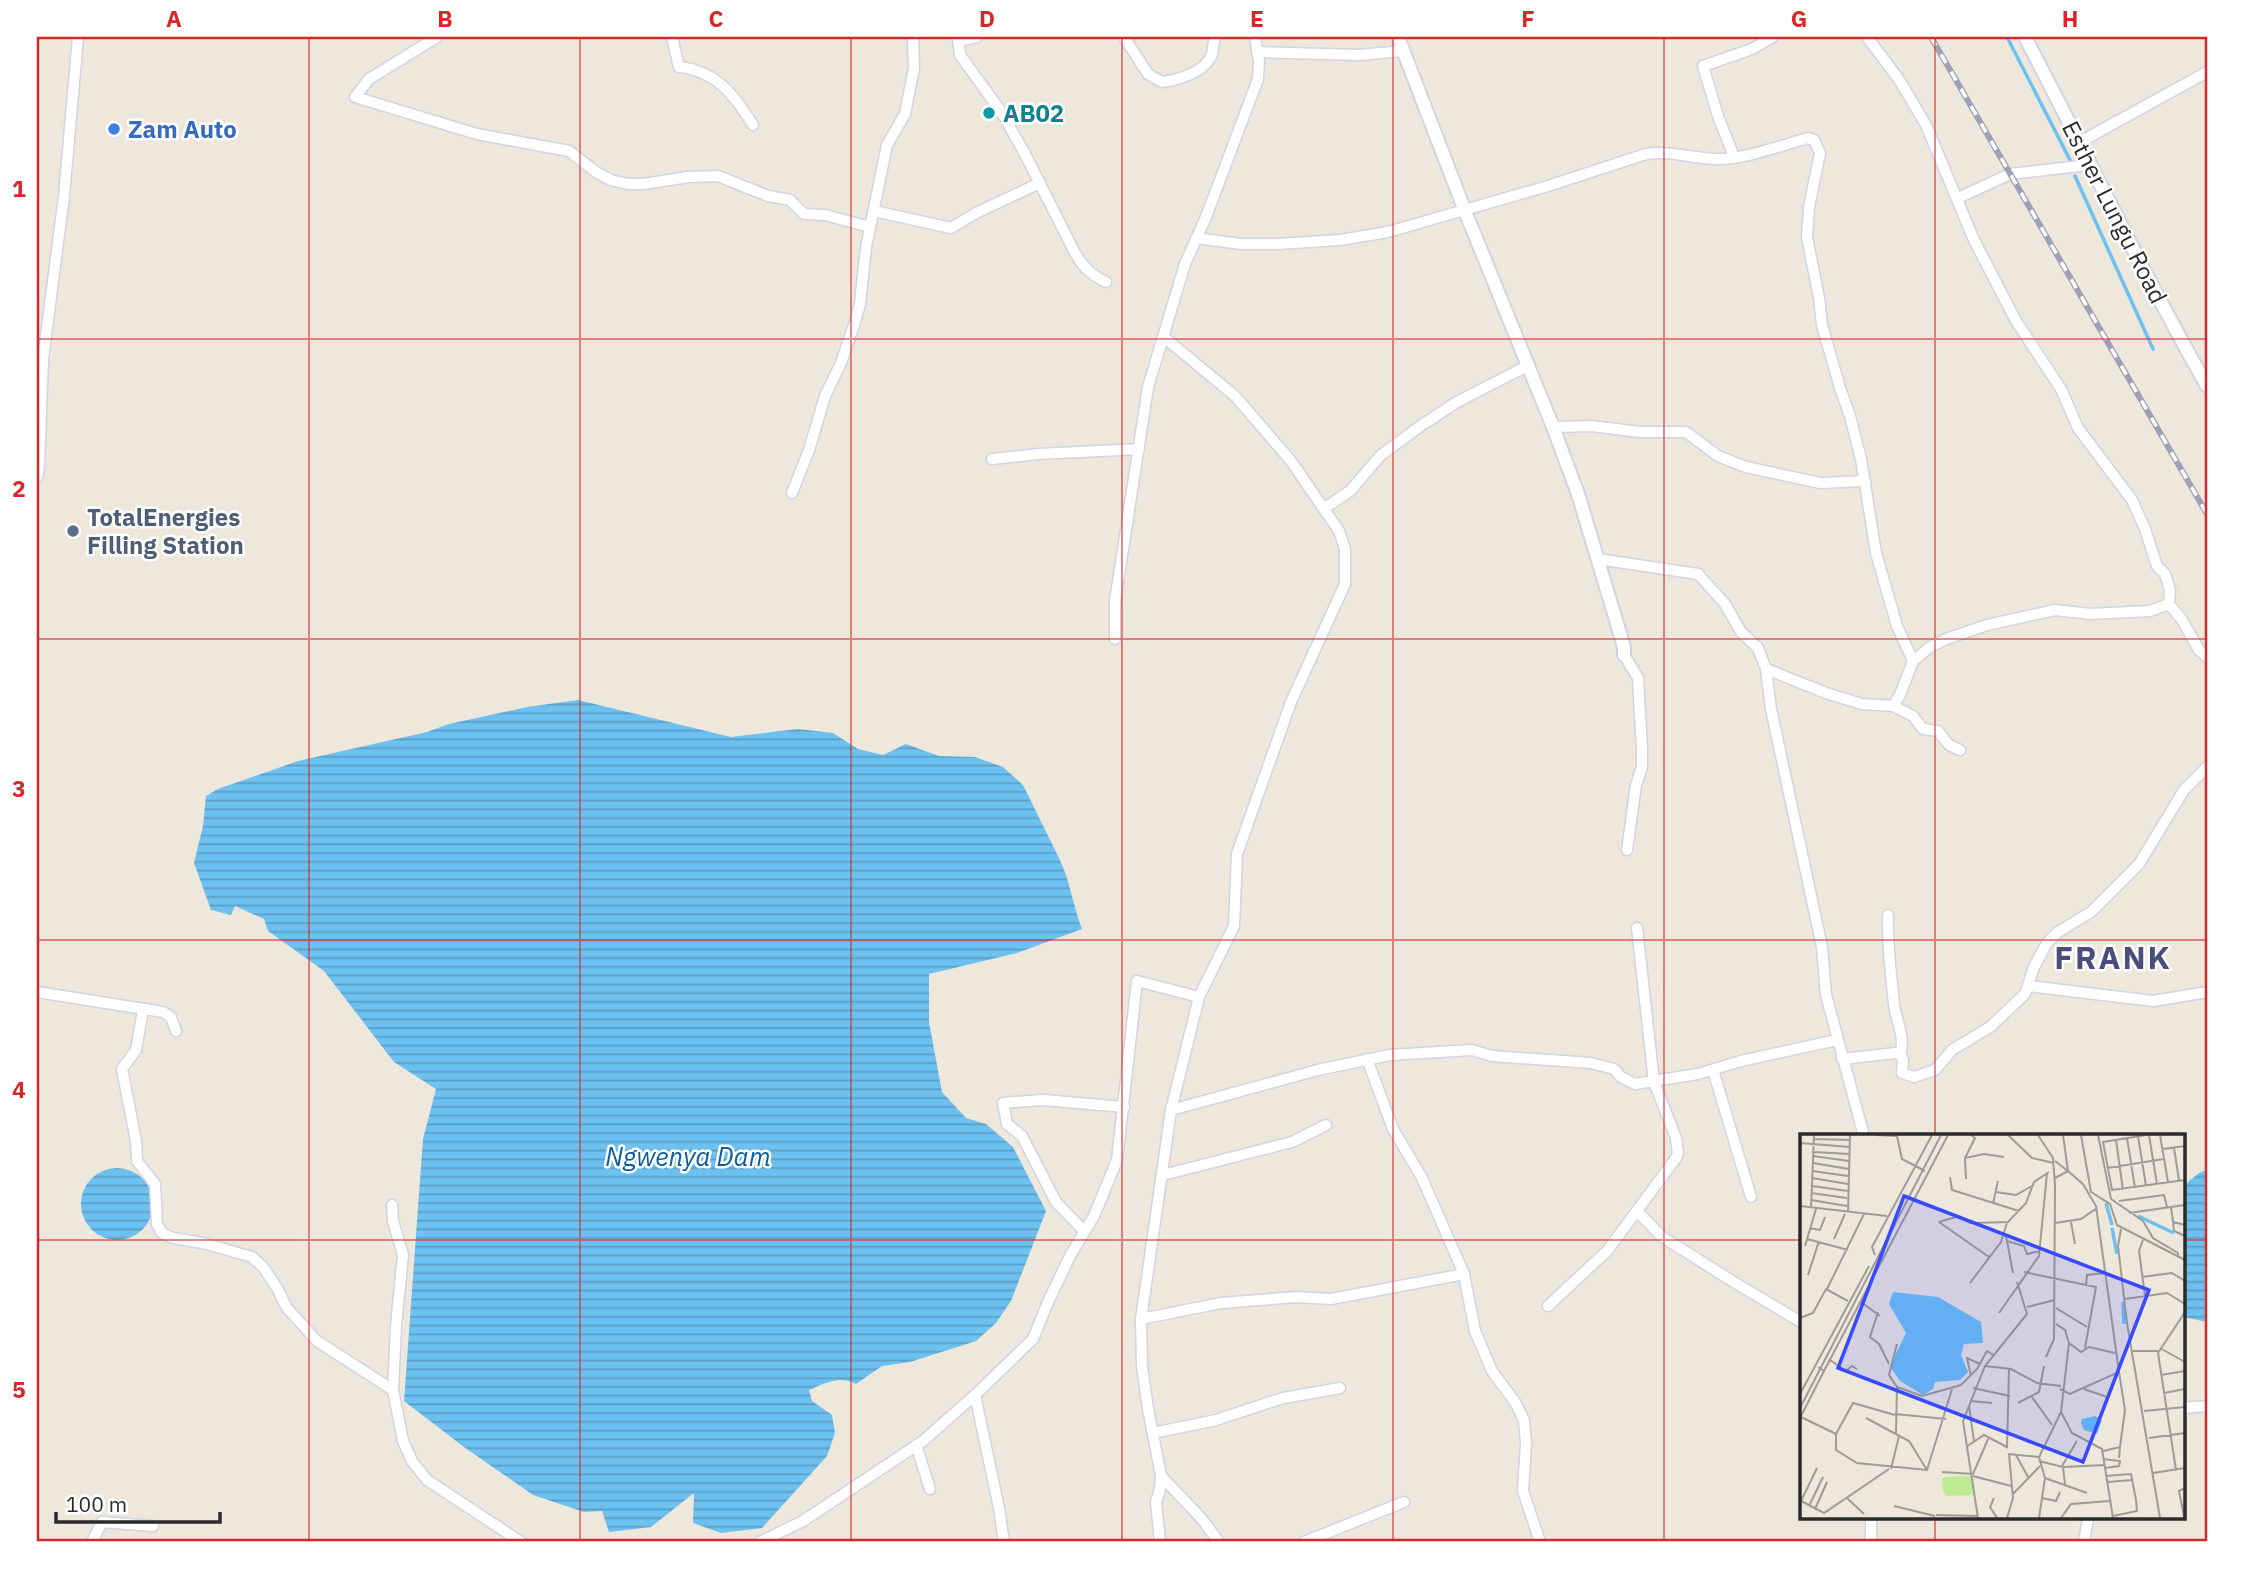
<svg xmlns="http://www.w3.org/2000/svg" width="2244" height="1579" font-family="'IBM Plex Sans',sans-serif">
  <defs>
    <pattern id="water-rules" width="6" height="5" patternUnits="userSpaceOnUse" patternTransform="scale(1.75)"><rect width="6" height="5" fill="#6dc1f1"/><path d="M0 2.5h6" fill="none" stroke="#5a9dc3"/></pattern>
  </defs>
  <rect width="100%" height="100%" fill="#ede7dc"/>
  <g fill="url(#water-rules)">
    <path d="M578,700L731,737L798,729L833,733L858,749L883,755L906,744L939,756L975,757L1003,767L1023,785L1059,858C1070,880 1073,906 1082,929L1017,953L929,974V1022L942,1092L966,1118L986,1124L1013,1147L1046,1211L1011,1301L996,1323L976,1341L910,1362L882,1366L856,1384C840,1375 825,1383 809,1390L812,1401L832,1415L835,1433L827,1456L762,1528L721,1533L693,1523L694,1493L651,1527L609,1532L602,1511L584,1512L533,1495L464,1447L404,1401L423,1139L436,1089L394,1062L324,971L268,931L264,919L235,906L231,915L211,910L194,863L203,826L206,796L218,789L298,761L427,732L449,724L527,707Z"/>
    <circle cx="117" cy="1204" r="36"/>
    <polygon points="2207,1170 2207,1322 2183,1317 2183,1186 2199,1173"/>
  </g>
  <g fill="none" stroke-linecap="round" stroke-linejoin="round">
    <g stroke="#6dc1f1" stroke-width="3.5">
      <polyline points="2007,37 2070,160"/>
      <polyline points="2075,176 2153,349"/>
    </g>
    <defs>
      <g id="minor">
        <polyline points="437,37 369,79 355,97 477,134 569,151 596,172 611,180 628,184 644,184 688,177 718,176 768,196 790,200 804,214 825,215 870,227"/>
        <path d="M672,37L679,67C717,71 734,95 753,125"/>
        <polyline points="957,37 963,40 977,37"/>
        <path d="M1124,37L1148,74L1162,82C1178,80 1206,72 1212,54C1214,47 1212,43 1216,37"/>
        <polyline points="1867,37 1898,78 1926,125 1974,240 2016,321 2061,389 2078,428 2132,500 2145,529 2157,566 2165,574 2170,590 2169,604 2182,620 2199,650 2207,657"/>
        <path d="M958,39L960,55L1002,113L1025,154L1075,253C1083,267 1091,275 1106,282"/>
        <polyline points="1257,52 1359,55 1403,51"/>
        <polyline points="2080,142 2207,72"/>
        <polyline points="1734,157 1718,116 1703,66 1752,49 1773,37"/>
        <polyline points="1958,198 2010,174 2089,165"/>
        <polyline points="874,211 951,228 976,213 1040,183"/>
        <path d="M1196,238L1241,244H1277L1340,240L1388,232L1548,186L1646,154C1674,150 1695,160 1722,159C1747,158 1783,145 1808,138L1814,140L1820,153L1809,207L1807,237L1819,298L1822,325L1840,388L1850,416L1861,459L1876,553L1897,626L1913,661"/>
        <polyline points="1553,427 1591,426 1640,432 1686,432 1718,456 1746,467 1820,483 1865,481"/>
        <polyline points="992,459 1039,454 1139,449"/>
        <polyline points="37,477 39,467 43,359 64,196 78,37"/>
        <polyline points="792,493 809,450 825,396 841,363 855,322 860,304 866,247 887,145 905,114 914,68 913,37"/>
        <polyline points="1325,508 1350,491 1381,455 1422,425 1457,402 1529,365"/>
        <polyline points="1598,559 1698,574 1725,604 1741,632 1758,648 1766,669 1771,709 1822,947 1826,995 1864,1136"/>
        <polyline points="1115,639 1115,601 1148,387 1185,264 1206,217 1258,79 1259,61 1255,37"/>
        <polyline points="1624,655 1638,678 1642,750 1642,767 1636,785 1627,850"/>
        <polyline points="1766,669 1826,693 1862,704 1893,706 1900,695 1913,661 1930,647 1946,639 1987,625 2055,610 2091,614 2150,611 2169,604"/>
        <polyline points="1893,706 1913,716 1923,729 1938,731 1949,745 1960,750"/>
        <path d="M1888,915C1887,944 1891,975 1894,1004C1896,1021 1906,1038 1900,1054"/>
        <polyline points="2029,986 2153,1001 2207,992"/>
        <polyline points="37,992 163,1012 171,1017 176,1031"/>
        <polyline points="143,1010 136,1050 122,1069 136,1141 137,1161 155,1184 157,1224 162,1233 173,1238 203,1243 252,1257 263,1267 277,1288 287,1308 317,1341 393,1390"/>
        <polyline points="1367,1059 1393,1129 1422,1178 1464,1274 1475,1331 1492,1371 1515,1402 1524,1420 1526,1443 1523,1491 1540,1542"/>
        <polyline points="1842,1059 1896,1053 1900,1054 1903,1060 1902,1073 1914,1077 1935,1070 1952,1050 1990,1027 2025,994 2034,967 2047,943 2058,932 2091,912 2139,864 2184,790 2207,767"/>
        <polyline points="1713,1070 1751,1197"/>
        <polyline points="1171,1110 1318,1070 1390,1055 1472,1050 1492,1056 1591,1063 1614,1069 1621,1077 1635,1084 1698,1074 1741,1061 1837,1040"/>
        <polyline points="1163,1175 1292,1142 1326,1125"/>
        <polyline points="392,1205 393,1221 403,1255 396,1326 393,1390 403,1441 412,1461 427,1480 521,1542"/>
        <polyline points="1637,1211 1661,1236 1732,1281 1801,1322"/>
        <polyline points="1084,1231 1056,1202 1022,1136 1007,1124 1003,1103 1043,1100 1124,1107"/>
        <polyline points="1548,1306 1607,1251 1676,1158 1678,1153 1676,1138 1654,1082 1637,928"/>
        <polyline points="1141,1319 1221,1303 1296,1297 1331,1299 1464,1274"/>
        <polyline points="975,1395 999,1508 1004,1542"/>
        <polyline points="2183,1408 2207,1406"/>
        <polyline points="1153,1433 1216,1420 1283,1398 1340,1388"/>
        <polyline points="916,1445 930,1489"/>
        <polyline points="1161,1476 1201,1518 1219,1542"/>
        <polyline points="92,1542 102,1522 153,1526"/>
        <polyline points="760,1542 803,1521 923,1441 975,1395 1033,1339 1048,1302 1071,1254 1094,1216 1117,1160 1137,981 1199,997"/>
        <polyline points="1160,1542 1156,1502 1160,1489 1161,1476 1148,1409 1142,1366 1141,1319 1171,1110 1199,997 1234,926 1237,854 1291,702 1345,584 1345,549 1339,531 1291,461 1235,396 1165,338"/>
        <polyline points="1304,1542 1404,1502"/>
        <polyline points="1871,1542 1871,1518"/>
        <polyline points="2084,1542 2088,1518"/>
      </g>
      <g id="tertiary">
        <polyline points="1398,37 1465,211 1553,427 1578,494 1624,647 1624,655"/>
        <path d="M2025,37C2086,153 2142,272 2207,386"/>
      </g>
    </defs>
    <use href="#minor" stroke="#d2d3e4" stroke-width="13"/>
    <use href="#tertiary" stroke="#d2d3e4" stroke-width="16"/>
    <use href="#minor" stroke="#fff" stroke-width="10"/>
    <use href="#tertiary" stroke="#fff" stroke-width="12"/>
    <defs>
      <polyline id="rail" points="1931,37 2207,514"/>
    </defs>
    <use href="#rail" stroke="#9fa0b5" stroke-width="6"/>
    <use href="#rail" stroke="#fff" stroke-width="3.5" stroke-dasharray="10" stroke-linecap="butt"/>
  </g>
  <path fill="none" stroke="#d62828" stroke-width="2" stroke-opacity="0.55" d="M309,37V1542M580,37V1542M851,37V1542M1122,37V1542M1393,37V1542M1664,37V1542M1935,37V1136M37,339H2207M37,639H2207M37,940H2207M37,1240H1801M2183,1240H2207M1935,1518V1542"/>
  <circle fill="#0f9aa8" stroke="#fff" stroke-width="2.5" cx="989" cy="113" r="7"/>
  <circle fill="#3f7fe0" stroke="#fff" stroke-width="2.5" cx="114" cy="129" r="7"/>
  <circle fill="#5c6f8a" stroke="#fff" stroke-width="2.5" cx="73" cy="531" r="7"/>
  <g text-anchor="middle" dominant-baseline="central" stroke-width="5" stroke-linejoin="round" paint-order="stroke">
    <g font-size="24" font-weight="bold" fill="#0d838f" stroke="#fff" text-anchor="start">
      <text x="1003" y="113">AB02</text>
    </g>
    <g font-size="24" font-weight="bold" fill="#366cbe" stroke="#fff" text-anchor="start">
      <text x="128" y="129">Zam Auto</text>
    </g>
    <g font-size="24" fill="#2b2b2b" stroke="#fff">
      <text transform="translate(2115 212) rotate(63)">Esther Lungu Road</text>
    </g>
    <g font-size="24" font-weight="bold" fill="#4e5e75" stroke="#fff" text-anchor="start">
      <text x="87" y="517">TotalEnergies<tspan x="87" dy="28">Filling Station</tspan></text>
    </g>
    <g font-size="26" font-style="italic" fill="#0a5d9f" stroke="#fff">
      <text x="688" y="1156">Ngwenya Dam</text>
    </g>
    <g font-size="32" font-weight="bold" letter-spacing="2" fill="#4a4e7d" stroke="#fff">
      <text x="2113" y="957">FRANK</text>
    </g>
  </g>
  <g transform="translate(1800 1134)">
    <rect width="385" height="385" fill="#ede7dc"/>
    <path d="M171,342L173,361L146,362L142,355L143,343Z" fill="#beec93"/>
    <path d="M93,158L138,163L181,188L183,209L164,210L161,221L168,238L160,246L135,248L133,255L123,261L100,247L90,232L106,199L89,170ZM295,282L302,286L297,300L284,296L281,289L282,285Z" fill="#6dc1f1"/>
    <path fill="none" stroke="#6dc1f1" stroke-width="3.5" d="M306,69L312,91M338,82L374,99M312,94L317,120M323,168L324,190"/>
    <path fill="none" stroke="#9f9c95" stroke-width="2" d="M76,1L97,2L102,25L125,37M208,1L232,24L254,29M238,1L253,24L255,51L254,205L246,223M263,1L268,37L284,51M281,1L291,58L310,70L317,91L385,126M298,1L311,65L343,87L353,104L378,119V123M346,1L303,8L312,56L385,46M349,1L357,50M360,1L368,48M338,2L346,52M327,4L335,54M14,5L50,6M316,6L323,56M0,9L50,13M374,14L379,46M363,15L385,12M13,18L50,20M13,22L49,27M165,24L175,4L171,1M255,27L268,37L255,44M13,29L49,35M307,34L364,25M12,37L48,42M150,43L152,56L219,77M12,44L48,50M166,45L165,24L184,20L204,23M12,52L48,57M196,58L216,61L232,52M11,59L47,64M11,66L47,72M319,67L364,61L367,73M193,70L198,47M0,72L87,82M371,73L373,88L385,91M11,74L14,1M48,79L50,1M329,79L385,71M139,88L159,82L170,89L209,88M139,88L189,123M271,88L275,110M373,88L374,97L385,102M255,89L281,85L297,74M10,94L20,96L25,83M321,95L318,112L327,189L360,384M205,99L207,107L224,112L227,120L240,117M7,105L48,116M34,105L45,80M343,106L339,117L345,162M207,107L213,139M5,112L16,75M75,121L72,113L132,1M224,138L296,153L285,214M8,141L19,107M342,143L372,139L385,147M170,149L201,108L207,89L226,69L234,48L249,38M286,152L287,141L304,139M27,155L64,80M325,165L367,159L385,170M61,168L80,182M227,173L255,166M256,174L287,193M78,178L70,203L79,210L89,230M199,179L239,122L247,39M0,184L13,179L26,155L48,167M269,209L281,218L289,213L315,219M97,210L89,241L97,253L122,262L161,251L177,235L187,217L193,221M360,214L385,228M333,217H358M30,226L46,237L52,232L57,235M185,232L211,235L237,249L261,252M24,237L148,1M319,238L325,276L320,313M361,241L385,237M171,242L167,224L180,230M173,254L210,262M260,255L270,260L319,238L296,72L283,50M284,255L307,263M364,259L385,255M0,260L69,132M232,263L252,291M170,267L192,269M218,269L239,258L244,232M169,272L174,307M0,274L141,1M344,277L385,273M261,278L272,299L302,315L313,384M95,280L146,285M1,283L36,300V316L57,329L127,336L152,255M0,284L24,237L18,233M66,284L109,307L127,336M96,299L97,253M36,300L53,269L95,281M349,304L385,299M166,313L184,301L207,313L209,235M303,317L320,313L319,324M216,321L228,343M303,325L320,327L319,332L305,334M239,327L263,333L265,350M262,332L277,307M264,333L305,331M17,334L1,367L24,379L89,335M91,335L99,302M376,336L358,219L385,178M142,338L173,340L189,303M353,339L385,334M173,342L211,352M306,342L331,340L336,366L337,377L313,382M245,344L287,359M307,348L332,346M213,360L240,332M47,364L64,380M194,364L190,373L197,384M242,364L256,367L260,358M9,372L23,343M94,372L135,382M15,375L27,348M136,381L178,382M384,382L379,357L385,354M178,384L163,287L185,232L227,180L217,148M207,384L213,364L209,320L239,323M239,384L245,344L239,323L261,278L269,209L265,196L256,190M261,384L271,370L310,367"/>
    <path fill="#384afe" fill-opacity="0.15" stroke="#384afe" stroke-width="3.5" d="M104,62L349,156L283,328L38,234Z"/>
    <rect width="385" height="385" fill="none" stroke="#2b2b2b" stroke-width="3.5"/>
  </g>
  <rect width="2244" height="1579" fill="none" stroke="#ffffff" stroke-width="77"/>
  <path d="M56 1512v10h164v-10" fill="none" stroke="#2b2b2b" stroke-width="3.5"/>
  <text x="66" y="1512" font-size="21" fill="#2b2b2b" stroke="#ffffff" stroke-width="5" paint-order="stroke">100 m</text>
  <rect x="38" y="38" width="2168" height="1502" fill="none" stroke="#d62828" stroke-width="2.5"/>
  <g font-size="23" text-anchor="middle" font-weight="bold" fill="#d62828">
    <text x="174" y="27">A</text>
    <text x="445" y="27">B</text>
    <text x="716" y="27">C</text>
    <text x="987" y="27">D</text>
    <text x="1257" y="27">E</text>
    <text x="1528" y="27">F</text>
    <text x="1799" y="27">G</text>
    <text x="2070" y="27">H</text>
    <text x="19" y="197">1</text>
    <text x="19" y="497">2</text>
    <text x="19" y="797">3</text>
    <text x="19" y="1098">4</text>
    <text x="19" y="1398">5</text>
  </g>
</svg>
